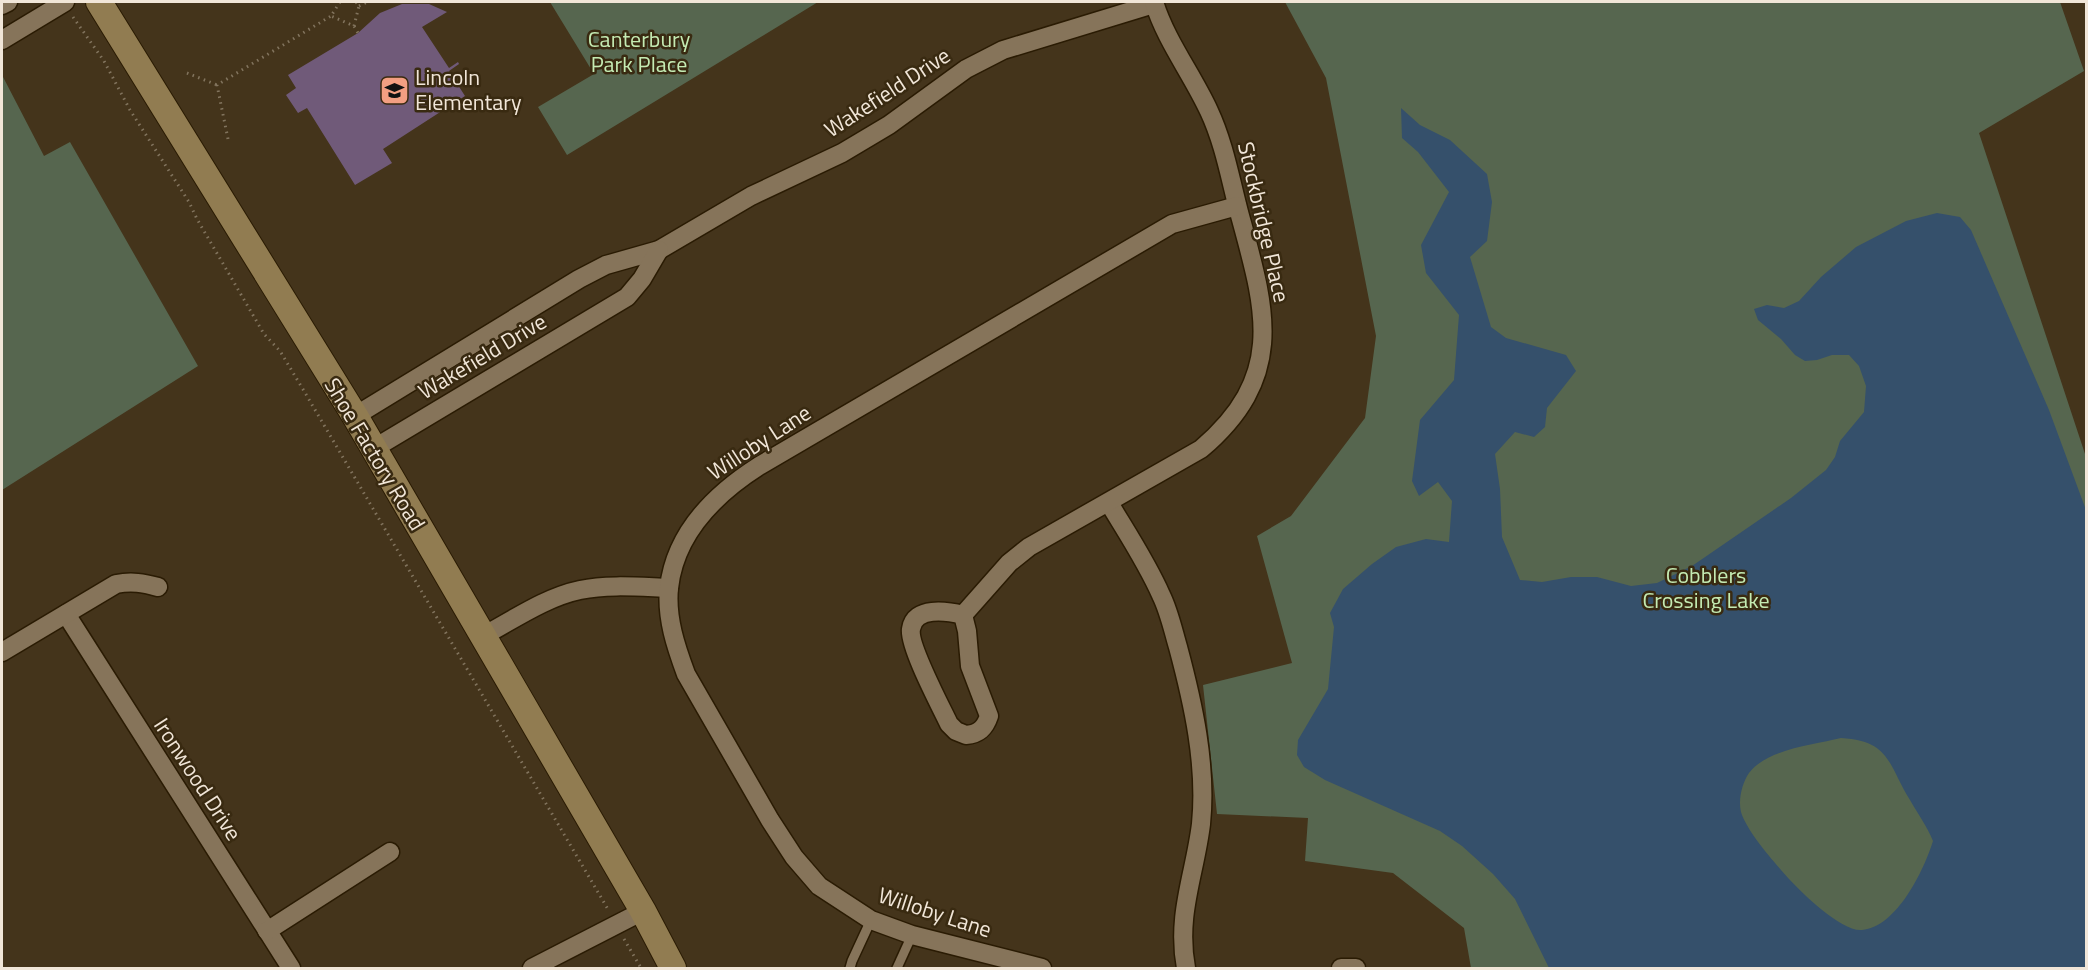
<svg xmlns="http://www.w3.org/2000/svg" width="2088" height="970" font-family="'Titillium Web',sans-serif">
  <rect width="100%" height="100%" fill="#44341b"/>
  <g fill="#56664f">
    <polygon points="550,2 818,2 567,155 538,107 594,74"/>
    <polygon points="1285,2 2060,2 2084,71 1979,133 2086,457 2086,968 1471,968 1464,928 1393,873 1305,861 1308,818 1217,814 1203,685 1292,663 1257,536 1291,516 1365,418 1376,336 1326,78"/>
    <polygon points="2,75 44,156 70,142 198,366 2,490"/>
  </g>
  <path fill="#35506b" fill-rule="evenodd" d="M1401,108L1420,125L1450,140L1487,174L1492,202L1487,241L1470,257L1491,327L1506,338L1566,355L1576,371L1547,408L1545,427L1534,437L1515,432L1495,454L1500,489L1502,537L1520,580L1542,582L1571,577H1597L1631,586L1657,583L1692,566L1791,498L1826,470L1835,457L1840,441L1864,412L1866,386L1859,366L1849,355H1832L1817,360L1805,361L1795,355L1781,339L1758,320L1754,309L1767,305L1784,308L1799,301L1821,277L1856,247L1906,221L1937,213L1960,217L1971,230L2049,410L2086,510V968H1549L1515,899L1493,874L1462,846L1440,831L1325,780L1304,767L1297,755L1298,740L1328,689L1334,627L1330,613L1343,589L1372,564L1396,547L1426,539L1449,542L1452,501L1438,482L1419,496L1412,481L1420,420L1454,380L1459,315L1426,273L1421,245L1449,192L1418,152L1402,138ZM1841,738C1891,741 1888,765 1910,800C1918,814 1927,826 1933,841C1924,870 1897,927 1862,930C1842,932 1802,893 1789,879C1775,863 1747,832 1741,812C1738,800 1742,783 1749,773C1767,749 1813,745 1841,738Z"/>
  <polygon fill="#705a79" points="402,4 429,4 447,12 422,27 449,68 458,62 459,64 449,71 465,96 383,149 392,163 355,185 307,108 298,113 286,95 296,88 288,75 358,33 380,13"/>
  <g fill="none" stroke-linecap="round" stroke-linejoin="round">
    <defs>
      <g id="lane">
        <polyline points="850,968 852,961 871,920"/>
        <polyline points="897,968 912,935"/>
      </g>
      <g id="street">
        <polyline points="2,5 8,2"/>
        <polyline points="2,40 65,2"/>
        <polyline points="355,416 579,279 606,265 659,250 751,196 842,153 889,125 966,69 1003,50 1154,4"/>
        <polyline points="373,449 627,297 642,279 659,250"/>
        <path d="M1109,503C1127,533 1147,563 1161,595C1169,611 1173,630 1178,647C1193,703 1207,765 1201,824C1195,874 1176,915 1186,968"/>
        <polyline points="66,614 291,968"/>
        <path d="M963,615C947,611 914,606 911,629C908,645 941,707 949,724L956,731L966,735C979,734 985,728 989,716L970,666L967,631L963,615L1009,563L1029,547L1201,449C1288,375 1265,308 1239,212C1230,178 1224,143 1209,111C1192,74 1166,41 1154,2"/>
        <path d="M483,636C513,620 546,597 580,590C609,584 640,587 669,588"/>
        <path d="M2,652L116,584C132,581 143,583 158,587"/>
        <polyline points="267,931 390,852"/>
        <polyline points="532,968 643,911"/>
        <path d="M1042,968L912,935L871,920L819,886L794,857L770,820L686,674C676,647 666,618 669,588C675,533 715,494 759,466L1172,224L1237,206"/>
        <polyline points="1341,968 1356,968"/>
      </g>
      <polyline id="secondary" points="99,2 355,416 643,911 673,968"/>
    </defs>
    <use href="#lane" stroke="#2a1b03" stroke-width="12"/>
    <use href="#street" stroke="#2a1b03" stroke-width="21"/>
    <use href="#secondary" stroke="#2a1b03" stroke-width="28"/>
    <g stroke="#82745e" stroke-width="3" stroke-dasharray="1.5 4.5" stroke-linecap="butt">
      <polyline points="340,2 331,16 354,26 358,33"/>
      <polyline points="359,6 367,2"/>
      <polyline points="73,17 104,61 130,110 189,202 197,219 264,334 280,351 304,391 609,911"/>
      <polyline points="354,26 359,6 356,2"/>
      <polyline points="187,73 217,85"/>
      <polyline points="228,139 217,85 331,16"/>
      <polyline points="624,939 641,968"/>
    </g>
    <use href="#lane" stroke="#86745a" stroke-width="9"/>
    <use href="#street" stroke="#86745a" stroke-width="18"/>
    <use href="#secondary" stroke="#917c51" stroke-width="26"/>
  </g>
  <defs>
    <symbol id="school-square" viewBox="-11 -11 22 22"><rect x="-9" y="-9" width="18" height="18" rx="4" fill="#f39f82" stroke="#392a11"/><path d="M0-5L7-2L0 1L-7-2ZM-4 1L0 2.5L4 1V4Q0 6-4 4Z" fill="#111"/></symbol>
  </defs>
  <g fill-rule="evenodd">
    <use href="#school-square" x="378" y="74" width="33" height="33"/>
  </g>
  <g text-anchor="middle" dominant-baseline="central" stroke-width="5" stroke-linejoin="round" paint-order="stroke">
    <g font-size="22" fill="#c4ebb3" stroke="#392a11">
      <text x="639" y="39">Canterbury<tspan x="639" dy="25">Park Place</tspan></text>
      <text x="1706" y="575">Cobblers<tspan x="1706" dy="25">Crossing Lake</tspan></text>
    </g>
    <g font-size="22" fill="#f1e6d8" stroke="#392a11" text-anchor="start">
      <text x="415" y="77">Lincoln<tspan x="415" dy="25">Elementary</tspan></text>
    </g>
    <g font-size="22" fill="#f1e6d8" stroke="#392a11">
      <text transform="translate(887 92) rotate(-33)">Wakefield Drive</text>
      <text transform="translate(1264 222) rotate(77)">Stockbridge Place</text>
      <text transform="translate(482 356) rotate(-31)">Wakefield Drive</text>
      <text transform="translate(759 442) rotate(-33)">Willoby Lane</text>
      <text transform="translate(375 454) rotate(59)">Shoe Factory Road</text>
      <text transform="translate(198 779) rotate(57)">Ironwood Drive</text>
      <text transform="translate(935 912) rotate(18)">Willoby Lane</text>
    </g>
  </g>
  <rect width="2088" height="970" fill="none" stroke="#f1e6d8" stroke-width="6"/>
</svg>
